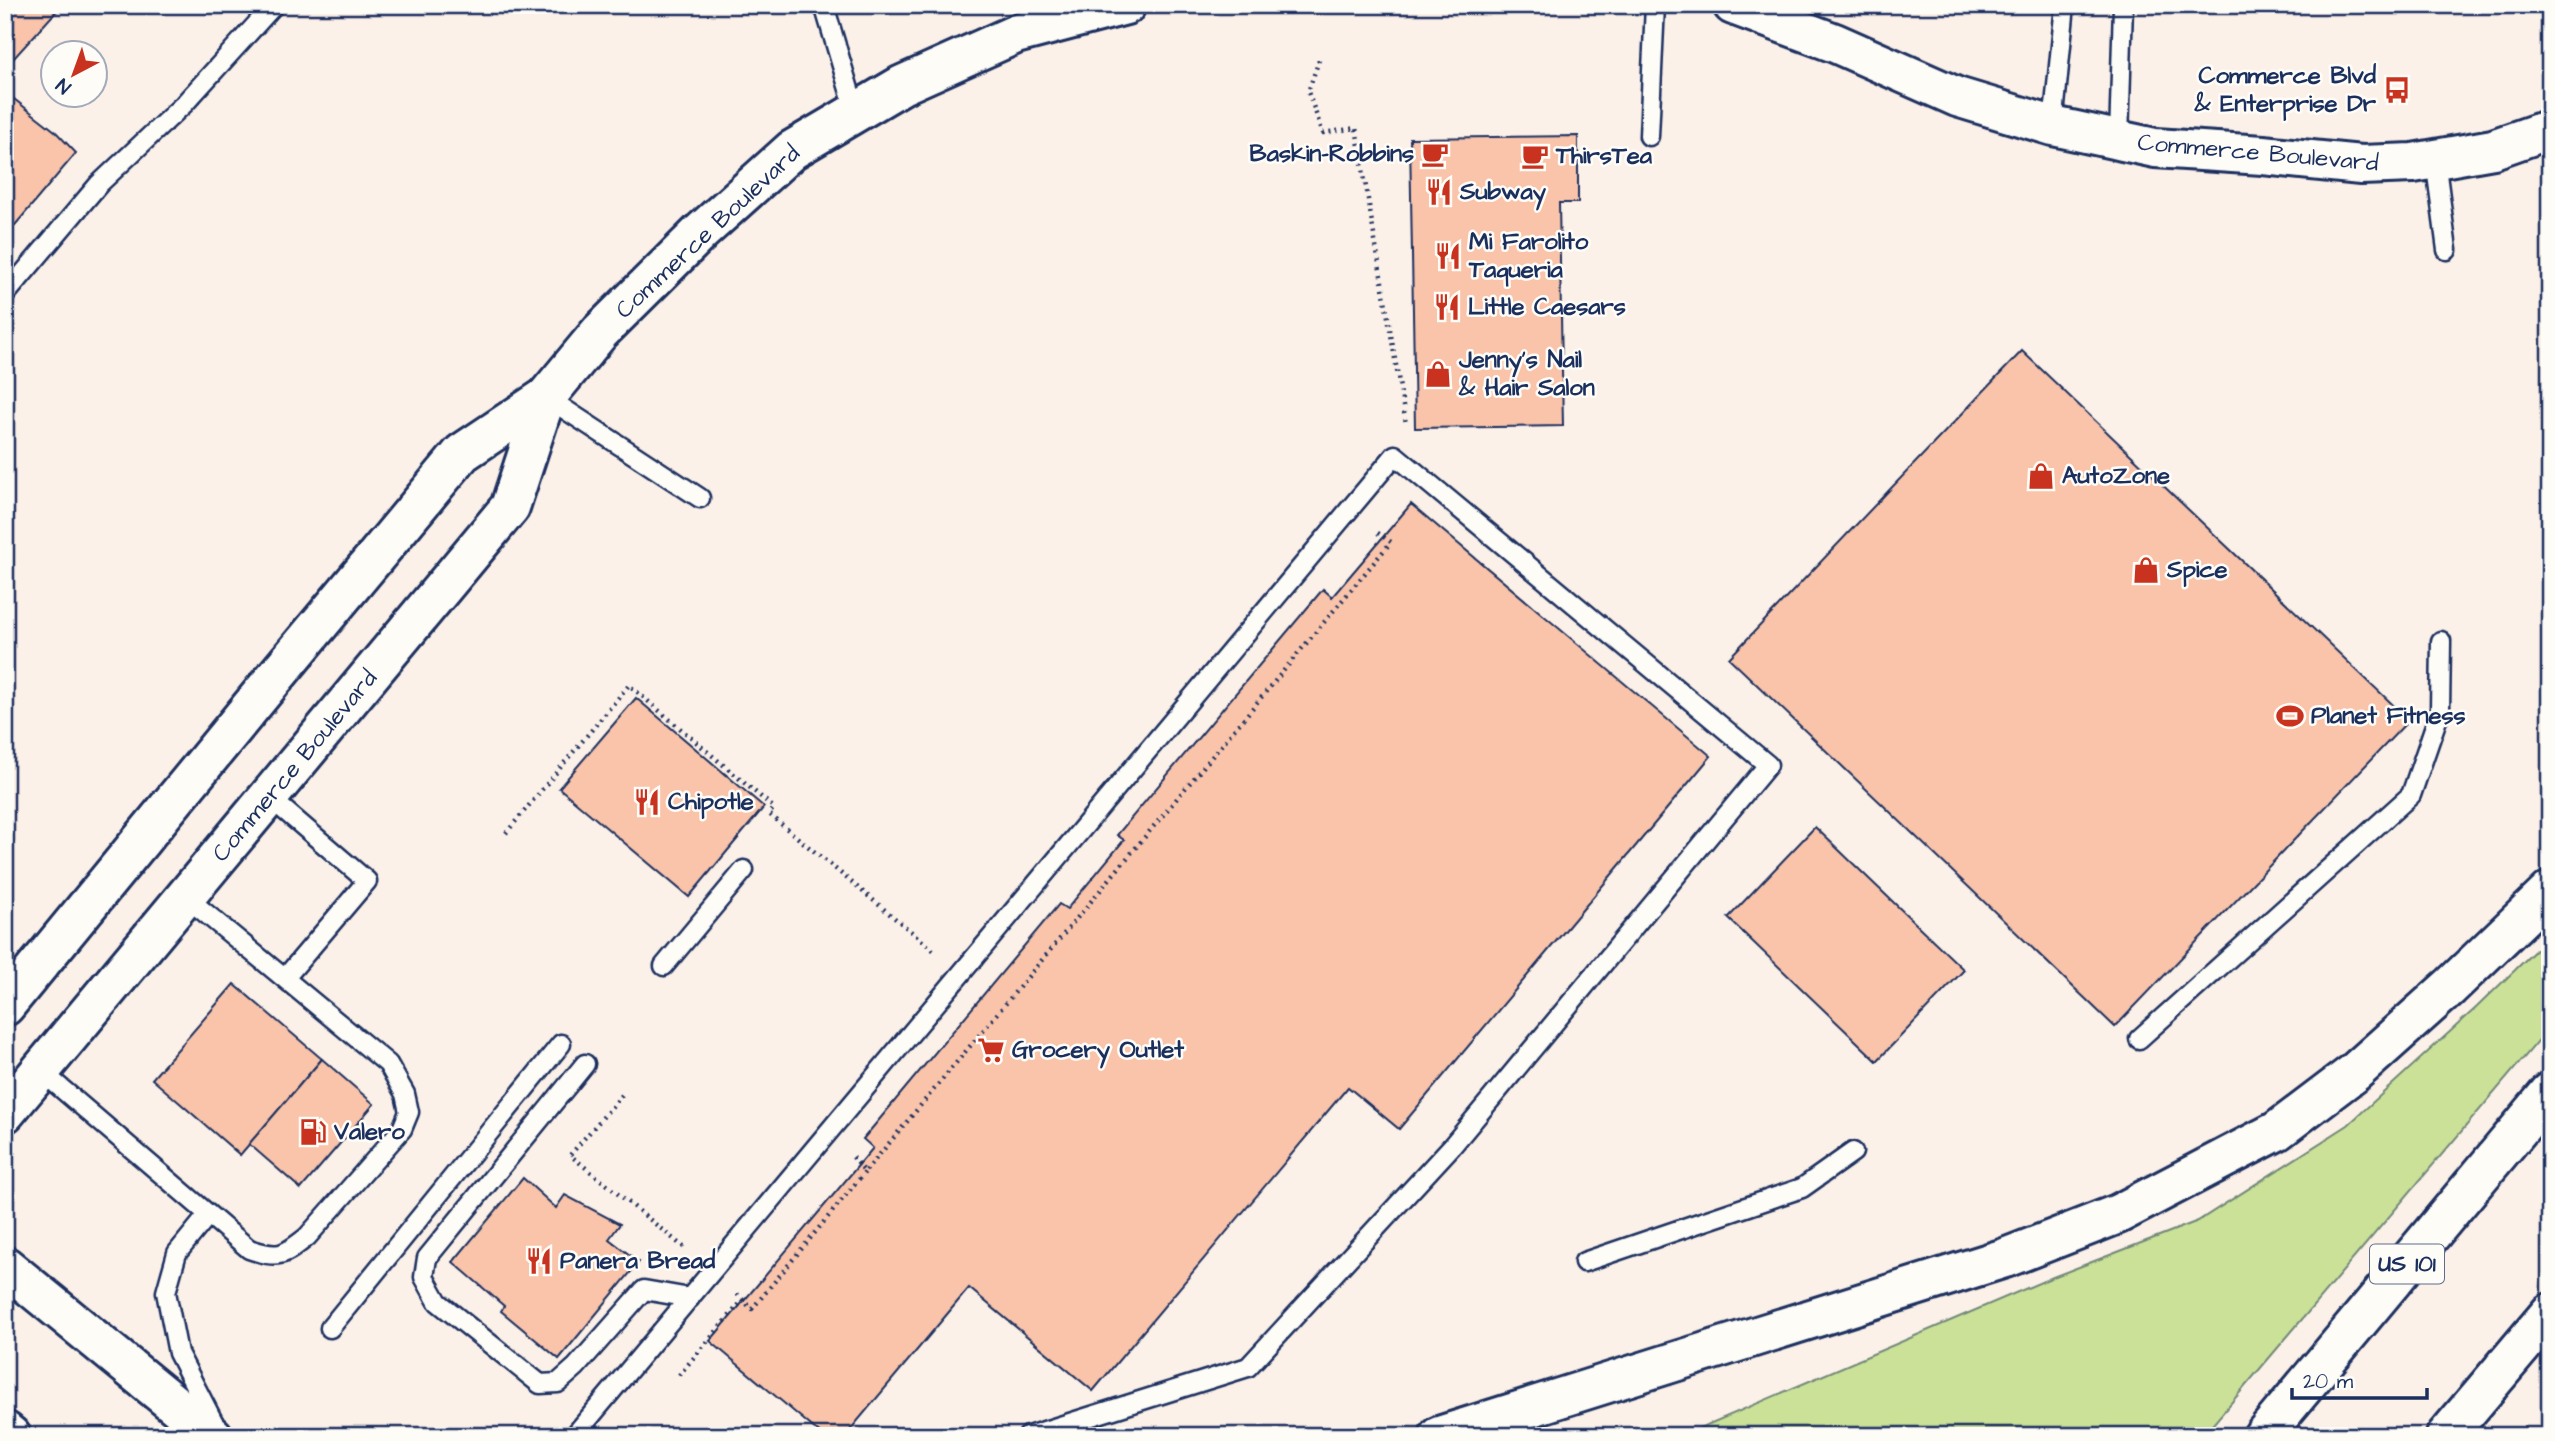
<svg xmlns="http://www.w3.org/2000/svg" width="2555" height="1441" font-family="'Architects Daughter',sans-serif">
  <rect width="100%" height="100%" fill="#fcf1e8"/>
  <filter id="ink" filterUnits="userSpaceOnUse"><feTurbulence type="fractalNoise" baseFrequency=".0143" numOctaves="2"/><feDisplacementMap in="SourceGraphic" scale="14" xChannelSelector="R" yChannelSelector="G"/><feConvolveMatrix kernelMatrix="1 2 1 2 8 2 1 2 1" color-interpolation-filters="sRGB"/></filter>
  <g filter="url(#ink)">
    <polygon fill="#cae197" stroke="#72887a" stroke-width="2" points="2550,936 2550,1027 2203,1436 1681,1436 2053,1277 2198,1221 2348,1125 2477,1007"/>
    <g fill="#f9c4aa" stroke="#1b2f5e" stroke-width="2">
      <polygon points="5,5 62,5 5,68"/>
      <polygon points="5,92 55,131 76,153 5,237"/>
      <polygon points="1578,136 1578,203 1559,203 1563,426 1415,428 1410,138"/>
      <polygon points="2022,351 2409,720 2115,1027 1729,658"/>
      <polygon points="1411,504 1711,756 1399,1129 1348,1087 1093,1391 969,1288 845,1436 823,1436 710,1341 873,1148 863,1139 1059,904 1067,909 1124,840 1117,835 1323,589 1332,597"/>
      <polygon points="636,698 764,807 689,897 559,788"/>
      <polygon points="1815,827 1964,970 1877,1061 1728,918"/>
      <polygon points="234,984 322,1059 240,1155 152,1079"/>
      <polygon points="322,1059 374,1104 301,1189 249,1144"/>
      <polygon points="523,1178 556,1208 565,1195 620,1224 609,1239 639,1262 559,1359 501,1311 504,1306 453,1262"/>
    </g>
    <g fill="none" stroke-linecap="round" stroke-linejoin="round">
      <defs>
        <g id="lane">
          <polyline points="824,5 856,113"/>
          <polyline points="2053,126 2065,5"/>
          <polyline points="1649,136 1655,5"/>
          <polyline points="2119,140 2123,5"/>
          <polyline points="2435,159 2447,250"/>
          <polyline points="5,295 99,184 184,104 274,5"/>
          <polyline points="546,397 700,498"/>
          <polyline points="269,797 367,881 285,978"/>
          <polyline points="664,966 744,870"/>
          <polyline points="2139,1039 2411,795 2440,711 2441,641"/>
          <polyline points="585,1064 427,1258 424,1277 438,1302 540,1384 558,1383 576,1367 644,1290 690,1298"/>
          <path d="M41,1071L249,1249C279,1259 283,1256 307,1237L402,1129L409,1112L405,1094L388,1064L186,897"/>
          <polyline points="208,1215 177,1253 166,1292 178,1353 214,1423"/>
          <polyline points="1584,1262 1802,1188 1853,1152"/>
          <polyline points="330,1328 561,1044"/>
          <polyline points="574,1436 1395,455 1768,765 1452,1146 1248,1367 1028,1436"/>
        </g>
        <g id="secondary">
          <polyline points="1733,5 1835,43 1957,97 2053,126 2155,148 2263,155 2361,165 2413,163 2493,149 2550,129"/>
          <polyline points="5,1006 272,681 462,453 546,397 600,332 701,232 792,150 902,85 1016,34 1126,5"/>
          <polyline points="5,1113 510,507 546,397"/>
          <polyline points="5,1266 213,1436"/>
          <polyline points="5,1431 11,1436"/>
        </g>
        <g id="highway">
          <polyline points="1439,1436 2005,1258 2118,1214 2277,1131 2355,1072 2450,987 2550,891"/>
          <polyline points="2263,1436 2550,1092"/>
          <polyline points="2446,1436 2550,1313"/>
        </g>
      </defs>
      <use href="#lane" stroke="#1b2f5e" stroke-width="23"/>
      <use href="#secondary" stroke="#1b2f5e" stroke-width="44"/>
      <use href="#highway" stroke="#1b2f5e" stroke-width="44"/>
      <g stroke="#1b2f5e" stroke-width="4.5" stroke-dasharray="2 5" stroke-linecap="butt">
        <polyline points="1319,60 1308,92 1323,133 1356,128 1406,424"/>
        <polyline points="506,833 629,685 774,808 769,814 937,953"/>
        <polyline points="622,1095 570,1155 686,1249"/>
        <polyline points="853,1157 865,1172 1391,542 1375,531"/>
        <polyline points="737,1294 752,1309 865,1172"/>
        <polyline points="679,1375 743,1300"/>
      </g>
      <use href="#lane" stroke="#fdfcf7" stroke-width="18"/>
      <use href="#secondary" stroke="#fdfcf7" stroke-width="38"/>
      <use href="#highway" stroke="#fdfcf7" stroke-width="38"/>
    </g>
  </g>
  <defs>
    <symbol id="bus-bare" viewBox="-9 -9 18 18"><path d="M-5-6H5V4H4V6H2V4H-2V6H-4V4H-5ZM-3.5-4V0h7V-4ZM-3.5 1.2v1.5H-2V1.2ZM2 1.2v1.5H3.5V1.2Z" fill="#c8321e" stroke="#fdfcf7" stroke-width="2.5" paint-order="stroke"/></symbol>
    <symbol id="cafe-bare" viewBox="-9 -9 18 18"><path d="M-5.5-4.5H6V0H3Q3 3.5 0 3.5H-2.5Q-5.5 3.5-5.5 0ZM3-3.2v2h1.7v-2ZM-6 4.5H4V6H-6Z" fill="#c8321e" stroke="#fdfcf7" stroke-width="2.5" paint-order="stroke"/></symbol>
    <symbol id="restaurant-bare" viewBox="-9 -9 18 18"><path d="M-5-6h1v4h1v-4h1v4h1v-4h1v5L-1.5 .5V6h-2V.5L-5-1ZM5-6V6H3V1.5H1.5Q1.5-4 5-6Z" fill="#c8321e" stroke="#fdfcf7" stroke-width="2.5" paint-order="stroke"/></symbol>
    <symbol id="shop-bare" viewBox="-9 -9 18 18"><path d="M-5-2.5h2.3a2.7 3.5 0 0 1 5.4 0H5L5.5 6h-11ZM-1.5-2.5h3a1.5 2.3 0 0 0-3 0Z" fill="#c8321e" stroke="#fdfcf7" stroke-width="2.5" paint-order="stroke"/></symbol>
    <symbol id="stadium-bare" viewBox="-9 -9 18 18"><path d="M0-5a6.5 5 0 1 0 0 10a6.5 5 0 1 0 0-10ZM-3.5-1.8h7v3.6h-7Z" fill="#c8321e" stroke="#fdfcf7" stroke-width="2.5" paint-order="stroke"/></symbol>
    <symbol id="supermarket-bare" viewBox="-9 -9 18 18"><path d="M-6-5.5h2.5l.6 2H6L4.5 2H-2.5L-4.4-4H-6ZM-1.5 3.2a1.3 1.3 0 1 0 .1 0ZM3 3.2a1.3 1.3 0 1 0 .1 0Z" fill="#c8321e" stroke="#fdfcf7" stroke-width="2.5" paint-order="stroke"/></symbol>
    <symbol id="fuel-bare" viewBox="-9 -9 18 18"><path d="M-5.5-6h7V0h2V4h1.3V-2.5L3-4.5l.8-.8L6-3V5H2.5V1h-1V6h-7ZM-4.2-4.7v3.2H.2V-4.7Z" fill="#c8321e" stroke="#fdfcf7" stroke-width="2.5" paint-order="stroke"/></symbol>
  </defs>
  <g fill-rule="evenodd">
    <use href="#bus-bare" x="2378" y="71" width="38" height="38"/>
    <use href="#cafe-bare" x="1416" y="135" width="38" height="38"/>
    <use href="#cafe-bare" x="1516" y="137" width="38" height="38"/>
    <use href="#restaurant-bare" x="1420" y="173" width="38" height="38"/>
    <use href="#restaurant-bare" x="1429" y="237" width="38" height="38"/>
    <use href="#restaurant-bare" x="1428" y="288" width="38" height="38"/>
    <use href="#shop-bare" x="1419" y="355" width="38" height="38"/>
    <use href="#shop-bare" x="2022" y="457" width="38" height="38"/>
    <use href="#shop-bare" x="2127" y="551" width="38" height="38"/>
    <use href="#stadium-bare" x="2271" y="697" width="38" height="38"/>
    <use href="#restaurant-bare" x="628" y="783" width="38" height="38"/>
    <use href="#supermarket-bare" x="972" y="1031" width="38" height="38"/>
    <use href="#fuel-bare" x="294" y="1113" width="38" height="38"/>
    <use href="#restaurant-bare" x="520" y="1242" width="38" height="38"/>
  </g>
  <g text-anchor="middle" dominant-baseline="central" stroke-width="5" stroke-linejoin="round" paint-order="stroke">
    <rect fill="#fdfcf7" stroke="#5f6c8c" stroke-width="2" x="2370" y="1244.5" width="74" height="39" rx="5"/>
    <g font-size="23" font-weight="bold" fill="#1b2f5e">
      <text x="2407" y="1264">US 101</text>
    </g>
    <g font-size="24" font-weight="bold" fill="#1b2f5e" stroke="#fdfcf7" text-anchor="start">
      <text x="2376" y="76" text-anchor="end">Commerce Blvd<tspan x="2376" dy="28">&amp; Enterprise Dr</tspan></text>
      <text x="1414" y="154" text-anchor="end">Baskin-Robbins</text>
      <text x="1556" y="156">ThirsTea</text>
      <text x="1460" y="192">Subway</text>
      <text x="1469" y="242">Mi Farolito<tspan x="1469" dy="28">Taqueria</tspan></text>
      <text x="1468" y="307">Little Caesars</text>
      <text x="1459" y="360">Jenny's Nail<tspan x="1459" dy="28">&amp; Hair Salon</tspan></text>
      <text x="2062" y="476">AutoZone</text>
      <text x="2167" y="570">Spice</text>
      <text x="2311" y="716">Planet Fitness</text>
      <text x="668" y="802">Chipotle</text>
      <text x="1012" y="1050">Grocery Outlet</text>
      <text x="334" y="1132">Valero</text>
      <text x="560" y="1261">Panera Bread</text>
    </g>
    <g font-size="24" fill="#1b2f5e" stroke="#fdfcf7">
      <text transform="translate(2258 153) rotate(5)">Commerce Boulevard</text>
      <text transform="translate(708 232) rotate(-43)">Commerce Boulevard</text>
      <text transform="translate(295 766) rotate(-50)">Commerce Boulevard</text>
    </g>
  </g>
  <rect width="2555" height="1441" fill="none" stroke="#fdfcf7" stroke-width="28"/>
  <rect x="14" y="14" width="2527" height="1413" fill="none" stroke="#1b2f5e" stroke-width="2.5" filter="url(#ink)"/>
  <g transform="translate(74 74) rotate(221)"><circle r="33" fill="#fdfcf7" stroke="#a3aaba" stroke-width="2"/>
  <path d="M0-5L12 26L0 18L-12 26Z" fill="#c8321e"/>
  <text y="-10" font-size="19" font-weight="bold" text-anchor="middle" fill="#1b2f5e">N</text>
  </g>
  <path d="M2292 1388v10h135v-10" fill="none" stroke="#1b2f5e" stroke-width="3.5"/>
  <text x="2303" y="1388" font-size="21" fill="#1b2f5e" stroke="#fdfcf7" stroke-width="5" paint-order="stroke">20 m</text>
</svg>
